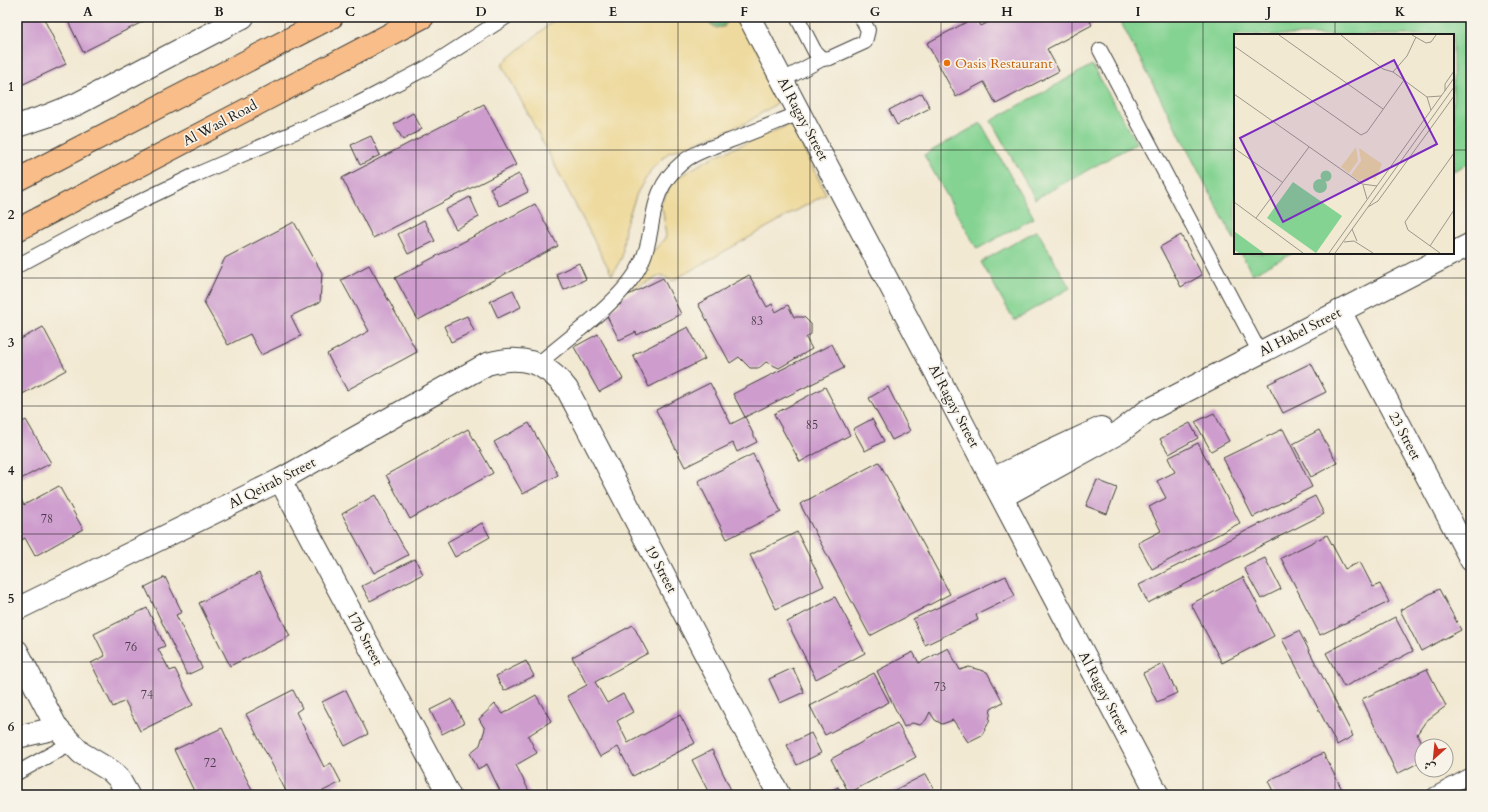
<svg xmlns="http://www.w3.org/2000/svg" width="1488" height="812" font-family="Cardo,Amiri,serif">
  <rect width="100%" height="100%" fill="#f7f3e8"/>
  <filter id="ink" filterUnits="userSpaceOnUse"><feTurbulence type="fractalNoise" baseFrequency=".025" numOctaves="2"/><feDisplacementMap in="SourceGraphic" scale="8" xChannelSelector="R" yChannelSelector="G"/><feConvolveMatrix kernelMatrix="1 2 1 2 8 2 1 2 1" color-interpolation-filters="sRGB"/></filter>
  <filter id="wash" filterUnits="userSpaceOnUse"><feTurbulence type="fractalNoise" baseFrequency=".012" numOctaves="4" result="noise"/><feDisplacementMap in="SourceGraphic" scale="16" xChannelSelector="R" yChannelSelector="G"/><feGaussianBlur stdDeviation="0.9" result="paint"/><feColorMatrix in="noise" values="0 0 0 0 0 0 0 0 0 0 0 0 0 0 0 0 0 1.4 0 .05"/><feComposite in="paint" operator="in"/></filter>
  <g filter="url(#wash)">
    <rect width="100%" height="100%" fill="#f2e9d3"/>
    <g fill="#84d392" stroke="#507857">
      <polygon points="1118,17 1471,17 1471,162 1453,171 1453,35 1235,35 1235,241"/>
      <polygon points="1092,65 1137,143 1035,199 991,121"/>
      <polygon points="981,123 1034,218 977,249 924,155"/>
      <polygon points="1037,230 1070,288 1014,320 981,262"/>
      <polygon points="1241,253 1293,253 1252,274"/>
    </g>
    <polygon fill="#6bb57c" stroke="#44684c" points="700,17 730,17 724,27 716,28"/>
    <g fill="#eeda9e" stroke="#857b5d">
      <polygon points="558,17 700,17 716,28 724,27 730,17 742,17 782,100 746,123 668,153 651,170 637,193 625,227 622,257 612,275 502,64"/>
      <polygon points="791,124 826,194 672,281 662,275 630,290 650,255 666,237 663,211 660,206 673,180 713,157"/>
    </g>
    <g id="blocks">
      <g fill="#ce9dce">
        <polygon points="17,17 43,17 66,64 17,87"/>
        <polygon points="66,17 152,17 83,52"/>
        <polygon points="976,17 981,26 999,17 1088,17 1092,25 1047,49 1059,71 996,104 984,82 956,97 927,43"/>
        <polygon points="922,93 930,108 897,125 889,110"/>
        <polygon points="484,104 516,165 373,238 342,178"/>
        <polygon points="413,113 422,129 403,140 394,124"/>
        <polygon points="371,136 380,155 360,165 351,145"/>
        <polygon points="519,174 528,192 499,206 490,188"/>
        <polygon points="470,197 479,217 456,229 445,210"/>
        <polygon points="535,204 558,246 418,320 395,278"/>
        <polygon points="424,220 435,241 408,254 398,234"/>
        <polygon points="294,222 322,273 320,302 291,316 301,336 261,355 250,334 228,345 204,303 225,258"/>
        <polygon points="1181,235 1202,275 1181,287 1160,247"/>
        <polygon points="579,263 586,279 564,290 556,274"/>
        <polygon points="369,265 417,352 347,390 327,354 369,331 341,280"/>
        <polygon points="749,275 767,307 772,304 776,312 788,305 794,317 804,317 811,324 811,334 806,338 812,349 779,368 766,362 759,368 750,368 739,357 730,363 698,304"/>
        <polygon points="663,278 681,314 637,335 636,332 619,340 605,312 621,304 618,300"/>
        <polygon points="513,290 521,307 498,318 490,301"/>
        <polygon points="467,316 474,331 451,342 444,326"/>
        <polygon points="43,327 66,370 17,397 17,341"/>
        <polygon points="688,327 705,359 649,387 633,355"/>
        <polygon points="598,334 623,379 599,392 574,347"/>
        <polygon points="832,344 844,368 745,417 757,442 737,452 733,443 685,467 656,410 710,383 731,424 745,417 733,394"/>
        <polygon points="1311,363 1326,392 1283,413 1268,384"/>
        <polygon points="825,387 850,435 800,462 774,414"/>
        <polygon points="888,387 910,431 892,440 869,398"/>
        <polygon points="1214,413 1229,441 1211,451 1195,422"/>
        <polygon points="872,419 884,441 865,451 853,429"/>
        <polygon points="26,420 51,463 17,481 17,425"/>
        <polygon points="529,423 558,475 523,494 494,442"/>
        <polygon points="1190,423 1198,438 1169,454 1160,439"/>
        <polygon points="468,429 493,473 410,519 386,475"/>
        <polygon points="1283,429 1312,487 1253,517 1223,458"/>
        <polygon points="1319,430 1337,463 1311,477 1293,444"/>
        <polygon points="1198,443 1240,523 1152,569 1138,543 1161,531 1149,507 1166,498 1157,481 1175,472 1168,458"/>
        <polygon points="753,454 781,512 727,539 698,481"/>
        <polygon points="879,462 950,594 870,636 800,504"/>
        <polygon points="1097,480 1117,488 1107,514 1086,506"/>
        <polygon points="59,486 83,529 35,556 25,538 18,542 17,540 17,493 24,505"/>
        <polygon points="375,495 408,555 374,573 342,514"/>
        <polygon points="1315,496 1324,514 1148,603 1139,585"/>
        <polygon points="482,523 490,537 455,557 447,542"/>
        <polygon points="797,532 824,586 776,609 750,555"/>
        <polygon points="1327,535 1345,569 1360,562 1373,587 1380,584 1389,602 1320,635 1281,558"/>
        <polygon points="1265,558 1281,589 1261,599 1244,568"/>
        <polygon points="415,559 423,574 370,601 362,586"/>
        <polygon points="259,573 290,636 230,666 199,603"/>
        <polygon points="1006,576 1015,596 976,615 978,620 925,645 913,619"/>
        <polygon points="165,577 182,612 176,615 202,668 187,675 145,587"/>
        <polygon points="1243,577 1274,636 1222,663 1191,604"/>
        <polygon points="1439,589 1461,630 1421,651 1400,610"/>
        <polygon points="835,597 865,653 816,679 787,622"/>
        <polygon points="147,608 165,646 158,649 170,671 175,669 193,705 140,731 125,701 113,707 91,663 105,656 94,634"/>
        <polygon points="1395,617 1413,651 1344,687 1326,653"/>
        <polygon points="633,625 648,653 595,682 607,703 623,694 633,712 617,721 628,743 680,715 695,743 633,776 618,747 600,757 567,696 587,685 572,657"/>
        <polygon points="1299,631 1353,736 1337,745 1282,639"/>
        <polygon points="948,648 960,670 969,667 987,672 1003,702 991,709 989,722 982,735 968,742 953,720 942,724 935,720 930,712 926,720 920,725 912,723 904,727 877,671 913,652 919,663"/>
        <polygon points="526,661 534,676 504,691 496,676"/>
        <polygon points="1163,664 1177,693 1157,702 1143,673"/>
        <polygon points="793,668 804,692 780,703 769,679"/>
        <polygon points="1427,669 1446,706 1426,721 1417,734 1423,746 1422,761 1397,774 1362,699"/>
        <polygon points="874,673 889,702 825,735 810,706"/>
        <polygon points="293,690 302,708 296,712 324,767 331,763 341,782 315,795 288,795 246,714"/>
        <polygon points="346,690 368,734 345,746 322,702"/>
        <polygon points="536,695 551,721 528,736 537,753 516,765 531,795 502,795 487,764 478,769 470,753 480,745 485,729 479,719 495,704 503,714"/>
        <polygon points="452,699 464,723 442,734 430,710"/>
        <polygon points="897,723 916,757 849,793 831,759"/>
        <polygon points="222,728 245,776 255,795 196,795 174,750"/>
        <polygon points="811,733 821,753 797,765 787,745"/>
        <polygon points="712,750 731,790 720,795 710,795 692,760"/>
        <polygon points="1323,753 1345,795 1275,795 1268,781"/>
        <polygon points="926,774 937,795 885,795"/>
        <polygon points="838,787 842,795 823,795"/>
      </g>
    </g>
  </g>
  <g filter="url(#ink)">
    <use href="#blocks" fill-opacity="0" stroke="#3c3b37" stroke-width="1"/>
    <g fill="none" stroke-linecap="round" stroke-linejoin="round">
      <defs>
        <g id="service">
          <polyline points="797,17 815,52 822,59 830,58 865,42 868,30 861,17"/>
          <polyline points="1100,50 1260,353"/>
          <polyline points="783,80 822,59"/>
          <polyline points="17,266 110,216 193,176 341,112 371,97 428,67 506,17"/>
          <path d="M538,364C567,339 618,303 637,271C660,232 642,196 683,162C696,151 714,147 729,141C753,132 777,122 800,113"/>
          <polyline points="17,773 71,743"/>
          <polyline points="1434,795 1469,776"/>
        </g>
        <g id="minor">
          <polyline points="749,17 1158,795"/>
          <polyline points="17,126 47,116 77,104 243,17"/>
          <polyline points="1453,253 1471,244"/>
          <polyline points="1340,311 1471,560"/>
          <polyline points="992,479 1101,428"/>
          <polyline points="280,480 449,795"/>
          <polyline points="1002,497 1120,432 1147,411 1453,253"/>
          <path d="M17,609L280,480L487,364C521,354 545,361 567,389L779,795"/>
          <polyline points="17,651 57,728 81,753 111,771 119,779 128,795"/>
          <polyline points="17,737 57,728"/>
        </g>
        <g id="primary">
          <polyline points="17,180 332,17"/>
          <polyline points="17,230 423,17"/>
        </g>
      </defs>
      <use href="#service" stroke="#3c3b37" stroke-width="16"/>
      <use href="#minor" stroke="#3c3b37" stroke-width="24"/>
      <use href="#primary" stroke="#3c3b37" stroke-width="24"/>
      <use href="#service" stroke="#fff" stroke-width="14"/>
      <use href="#minor" stroke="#fff" stroke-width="22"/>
      <use href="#primary" stroke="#f8bd88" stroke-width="22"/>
    </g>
  </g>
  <path fill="none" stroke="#1c1c1c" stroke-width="1" stroke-opacity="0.55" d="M153,17V795M285,17V795M416,17V795M547,17V795M678,17V795M810,17V795M941,17V795M1072,17V795M1203,17V795M1335,17V35M17,150H1235M1453,150H1471M1335,253V795M17,278H1471M17,406H1471M17,534H1471M17,662H1471"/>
  <circle fill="#e8710a" stroke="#f7f3e8" stroke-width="1.5" cx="947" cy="63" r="4"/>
  <g text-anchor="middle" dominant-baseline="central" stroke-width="3.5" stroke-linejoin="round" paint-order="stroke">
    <g font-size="12" fill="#483c48">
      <text x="757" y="321">83</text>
      <text x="812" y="425">85</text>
      <text x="47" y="519">78</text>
      <text x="131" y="647">76</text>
      <text x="940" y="687">73</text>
      <text x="147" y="695">74</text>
      <text x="210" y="763">72</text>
    </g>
    <g font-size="14" fill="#c56008" stroke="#f7f3e8" text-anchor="start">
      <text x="955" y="63">Oasis Restaurant</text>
    </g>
    <g font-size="14" fill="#1c1c1c" stroke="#f7f3e8">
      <text transform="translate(803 119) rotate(62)">Al Ragay Street</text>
      <text transform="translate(220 123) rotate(-28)">Al Wasl Road</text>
      <text transform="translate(1300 332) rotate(-27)">Al Habel Street</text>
      <text transform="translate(954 406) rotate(62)">Al Ragay Street</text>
      <text transform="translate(1405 436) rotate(62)">23 Street</text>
      <text transform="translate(272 483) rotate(-27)">Al Qeirab Street</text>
      <text transform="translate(661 569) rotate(62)">19 Street</text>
      <text transform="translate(365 638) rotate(62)">17b Street</text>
      <text transform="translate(1104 693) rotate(62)">Al Ragay Street</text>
    </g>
  </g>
  <g transform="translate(1234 34)">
    <rect width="220" height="220" fill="#f2e9d3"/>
    <path d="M86.5 142a5.5 5.5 0 1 1 11 0a5.5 5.5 0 1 1-11 0ZM79 152a7 7 0 1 1 14 0a7 7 0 1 1-14 0ZM59,148L108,182L82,219L33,184ZM0,197L30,219H5L0,216Z" fill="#84d392"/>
    <path d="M122,113L124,127L115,139L107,133ZM125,114L148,130L141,146L137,142L134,147L127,145V148L117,141L127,127Z" fill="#eeda9e"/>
    <path fill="none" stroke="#9c978a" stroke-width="1" d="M45,1L149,75M107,1L149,35L159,38L193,63L197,76M178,1L192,9L197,8L202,1M0,12L127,101L133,98L170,46M159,38L173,22L182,3M211,57V50L220,37M0,60L128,150L143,152M193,63L207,62M0,114L48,148M129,151L133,165M0,168L69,219M134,173L144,167L220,62M22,184L75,113M118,195L123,207M110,208L120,207L139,219M196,212L220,176M95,219L220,44M101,219L220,53M206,219L174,196L171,188L220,119"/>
    <path fill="#7b2cbf" fill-opacity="0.15" stroke="#7b2cbf" stroke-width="2" d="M160,26L203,110L49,188L6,104Z"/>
    <rect width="220" height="220" fill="none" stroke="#1c1c1c" stroke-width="2"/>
  </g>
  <rect width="1488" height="812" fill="none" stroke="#f7f3e8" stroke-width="44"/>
  <g transform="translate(1434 758) rotate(207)"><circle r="19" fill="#f7f3e8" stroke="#9f9d96"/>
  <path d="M0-3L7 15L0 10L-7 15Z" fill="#c8321e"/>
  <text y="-6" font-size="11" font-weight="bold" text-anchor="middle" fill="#1c1c1c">ش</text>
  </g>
  <rect x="22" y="22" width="1444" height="768" fill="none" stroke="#1c1c1c" stroke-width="1.5"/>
  <g font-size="13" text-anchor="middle" font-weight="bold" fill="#1c1c1c">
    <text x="88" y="16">A</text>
    <text x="219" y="16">B</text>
    <text x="350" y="16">C</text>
    <text x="481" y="16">D</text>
    <text x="613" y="16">E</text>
    <text x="744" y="16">F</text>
    <text x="875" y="16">G</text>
    <text x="1007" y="16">H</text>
    <text x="1138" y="16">I</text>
    <text x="1269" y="16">J</text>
    <text x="1400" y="16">K</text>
    <text x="11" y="91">1</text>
    <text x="11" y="219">2</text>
    <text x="11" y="347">3</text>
    <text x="11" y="475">4</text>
    <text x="11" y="603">5</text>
    <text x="11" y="731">6</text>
  </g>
</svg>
